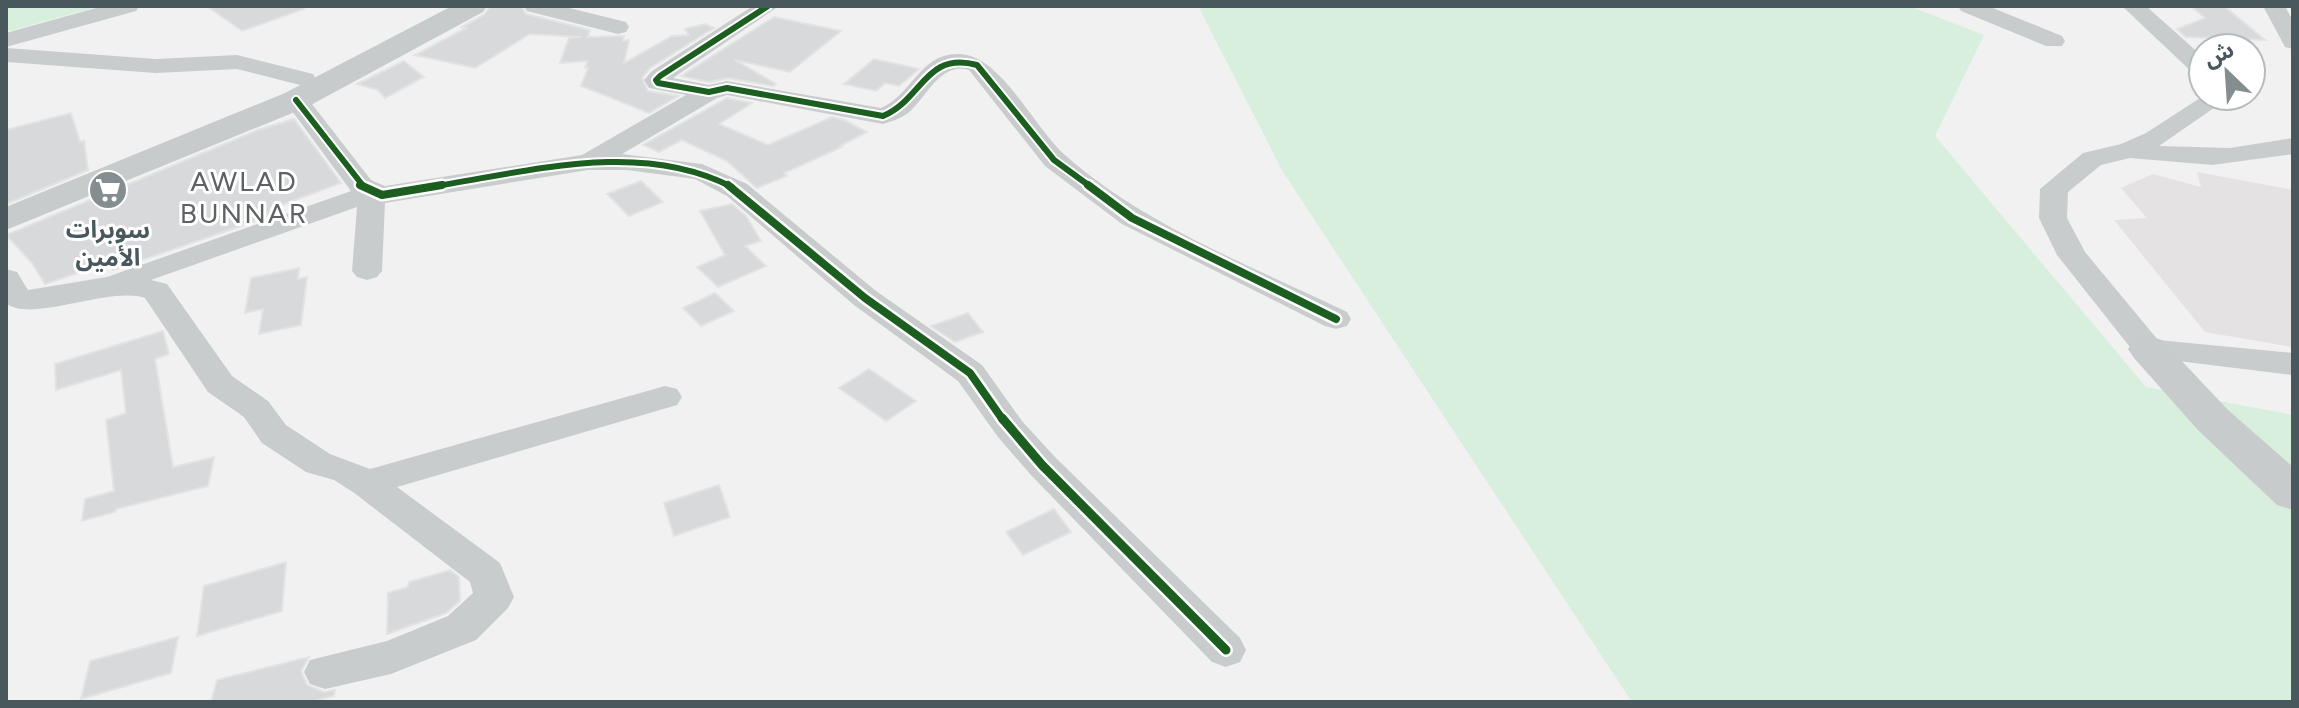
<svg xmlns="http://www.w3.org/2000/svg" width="2299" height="708" font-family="Figtree,'Noto Sans Arabic',sans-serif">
  <rect width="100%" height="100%" fill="#f2f1f1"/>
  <polygon fill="#e4e2e3" points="2197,172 2293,190 2293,347 2205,332 2114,220 2147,218 2121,188 2153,174 2201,187"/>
  <g fill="#d7efdc">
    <polygon points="6,6 100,6 6,32"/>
    <polygon points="1198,6 1909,6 1984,35 1935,136 2146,387 2293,415 2293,702 1632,702 1283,172"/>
  </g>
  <g fill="#d8d9da" stroke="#e3e3e4" stroke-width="2">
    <polygon points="207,6 303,6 304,9 242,31"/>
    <polygon points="491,6 521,6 526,14 590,30 588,37 624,36 623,41 629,40 624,63 672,36 689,35 685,29 705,24 714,28 650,68 642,78 648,91 678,96 649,113 581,86 588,68 585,68 587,61 560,63 569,38 581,37 530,34 475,68 415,55 466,28 462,27 484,15"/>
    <polygon points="2191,6 2224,6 2265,40 2186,37 2177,29 2205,18"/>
    <polygon points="774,17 841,31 790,72 735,60 776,84 773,86 728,78 709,82 681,76"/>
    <polygon points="874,59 919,69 899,86 885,83 876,91 844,84"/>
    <polygon points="404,61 424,77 385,98 378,90 357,84"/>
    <polygon points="727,98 752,103 719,124 768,145 832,117 844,120 867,132 840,146 842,147 784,173 787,176 757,188 727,161 682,140 659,152 643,145"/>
    <polygon points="71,113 80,142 84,141 88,170 6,204 6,130"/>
    <polygon points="294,119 341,183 271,209 276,214 113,270 110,262 45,284 32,263 6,235 258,130"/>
    <polygon points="641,181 663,202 629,216 607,194"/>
    <polygon points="732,204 746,216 761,241 745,246 766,266 718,287 697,267 725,255 700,211"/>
    <polygon points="299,268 298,279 307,277 301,325 259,334 263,309 245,313 251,278"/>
    <polygon points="715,293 734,311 701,326 683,308"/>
    <polygon points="968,313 983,332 955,342 931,326"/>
    <polygon points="163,331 169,354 155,359 173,467 214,457 208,486 116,509 115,512 82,521 85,499 114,491 106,420 126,413 121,370 56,390 55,364"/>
    <polygon points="869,369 916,401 886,421 839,388"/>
    <polygon points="719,485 730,517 674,536 664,503"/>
    <polygon points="1054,509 1071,532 1023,555 1006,532"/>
    <polygon points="286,562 282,611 197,636 204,586"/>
    <polygon points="450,570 459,577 460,601 446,613 387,634 388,593 408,587 409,582"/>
    <polygon points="178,637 171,673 81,699 90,661"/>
    <polygon points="309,657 301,671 307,685 324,692 335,690 334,696 310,702 211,702 217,680"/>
  </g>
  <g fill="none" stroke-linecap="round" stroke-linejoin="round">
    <g fill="#c9cccd" fill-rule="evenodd">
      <polygon points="103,6 139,6 136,11 6,47 6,33"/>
      <polygon points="524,6 561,6 626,22 629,27 626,32 618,34 527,11"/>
      <path d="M753,6H779L673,78L709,85L727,81L881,108C912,95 919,54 958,54C1000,53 1035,129 1065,155C1145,226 1252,266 1347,312L1351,319L1347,326L1336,329L1325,326L1122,224L1045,166L969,70C939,62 927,98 908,113C900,119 892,121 883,124L727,95L717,98L622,154L702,164L747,184L876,291L982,365L1022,421L1054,456L1240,638L1246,650L1240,662L1226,667L1212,662L1030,474L998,437L958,381L854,305L727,196L695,179L627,170H588L385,203L382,271L377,277L367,280L357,277L352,271L357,207L151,280L167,284L232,376L268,401L286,425L330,454L370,469L665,386L677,389L682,397L677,405L397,487L500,563L514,597L508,608L476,640L391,674L325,689L310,684L304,672L310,660L387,641L448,616L473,593L470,582L353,492L334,480L306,472L262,443L244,417L208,392L145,298C108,286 30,324 6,303V269L17,272L28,290L107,277L351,191L284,100L287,95H305L371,180L385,186L582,155L686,95L649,88L644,80L652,71Z"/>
      <polygon points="1958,6 1988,6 2062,36 2065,41 2062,46 2046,46 1961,11"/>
      <polygon points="2122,6 2146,6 2203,57 2203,77 2195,75"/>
      <polygon points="2263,6 2285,6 2293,21 2293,49 2285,47"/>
      <polygon points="6,48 156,59 237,55 313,74 316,79 313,84 304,86 237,69 156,73 6,62"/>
      <polygon points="2203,91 2203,96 2224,96 2224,101 2159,146 2230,148 2293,138 2293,154 2212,165 2130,158 2101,165 2068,192 2067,218 2085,252 2158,340 2293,353 2293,375 2137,356 2057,255 2039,218 2040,189 2083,153 2121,144 2146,133 2200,98"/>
    </g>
    <g fill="#c7cbcc" fill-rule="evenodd">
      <polygon points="452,6 487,6 483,12 307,107 6,230 6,207 285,93"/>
      <polygon points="2148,336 2162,340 2228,410 2293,467 2293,510 2277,505 2198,430 2134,358 2128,349 2134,340"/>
    </g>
    <defs>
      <g id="cycleway-far2">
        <path d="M768,6L660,76L656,80L658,83L709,92L727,88L883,116C923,99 925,51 977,65L1054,160L1091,187"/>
        <polyline points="296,100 364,187"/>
        <path d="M430,187C528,172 639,139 732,187"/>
      </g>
      <g id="cycleway-far1">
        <polyline points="360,185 382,195 442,185"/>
        <polyline points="728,185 865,298 970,373 1003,420"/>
        <polyline points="1088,185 1132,218 1336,319"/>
      </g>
      <polyline id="cycleway" points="1002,418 1042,465 1226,650"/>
    </defs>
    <use href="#cycleway-far2" stroke="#fff" stroke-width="10"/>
    <use href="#cycleway-far1" stroke="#fff" stroke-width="13"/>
    <use href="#cycleway" stroke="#fff" stroke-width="14"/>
    <use href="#cycleway-far2" stroke="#1b5e20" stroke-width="6"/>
    <use href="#cycleway-far1" stroke="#1b5e20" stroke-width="8"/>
    <use href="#cycleway" stroke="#1b5e20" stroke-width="9"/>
  </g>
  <defs>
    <symbol id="supermarket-disc" viewBox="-11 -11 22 22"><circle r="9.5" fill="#848e91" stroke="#fff"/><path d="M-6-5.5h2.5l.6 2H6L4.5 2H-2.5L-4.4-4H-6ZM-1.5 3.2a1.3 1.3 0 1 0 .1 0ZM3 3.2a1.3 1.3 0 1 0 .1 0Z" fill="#fff"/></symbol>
  </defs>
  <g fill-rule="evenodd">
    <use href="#supermarket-disc" x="86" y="168" width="44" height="44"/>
  </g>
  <g text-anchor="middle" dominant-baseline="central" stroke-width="6" stroke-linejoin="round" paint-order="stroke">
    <g font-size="24" font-weight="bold" fill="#49585d" stroke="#fff">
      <text x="108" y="229">سوبرات<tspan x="108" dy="28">الأمين</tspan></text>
    </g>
    <g font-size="28" letter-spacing="2" fill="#5d6265" stroke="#fff">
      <text x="244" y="181">AWLAD<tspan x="244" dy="32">BUNNAR</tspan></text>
    </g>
  </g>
  <rect width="2299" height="708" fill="none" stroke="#49585d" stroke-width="16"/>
  <g transform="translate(2227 72) rotate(335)"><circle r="38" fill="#ffffff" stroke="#b6bcbe" stroke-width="2"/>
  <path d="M0-6L14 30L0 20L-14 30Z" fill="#848e91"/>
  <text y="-12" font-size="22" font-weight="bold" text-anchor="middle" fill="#49585d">ش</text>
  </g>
</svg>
